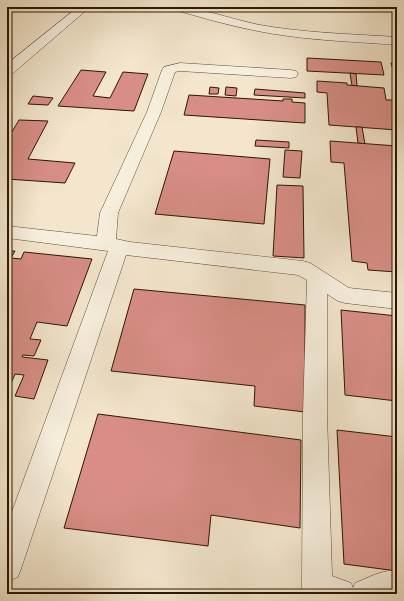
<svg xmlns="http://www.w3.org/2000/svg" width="404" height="601" font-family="Cardo,serif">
  <rect width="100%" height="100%" fill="#f3e6cd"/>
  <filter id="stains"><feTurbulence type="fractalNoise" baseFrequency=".005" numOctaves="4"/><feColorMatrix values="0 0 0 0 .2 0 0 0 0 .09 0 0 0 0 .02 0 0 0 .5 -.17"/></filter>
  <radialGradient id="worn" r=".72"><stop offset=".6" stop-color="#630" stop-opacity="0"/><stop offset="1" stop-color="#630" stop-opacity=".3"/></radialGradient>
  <g fill="#d88e86" stroke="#2c1602">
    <polygon points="307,58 381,62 384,75 307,71"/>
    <polygon points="391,63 397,63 397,76 395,76"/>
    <polygon points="81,70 106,72 93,96 110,98 123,72 148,74 134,111 58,106"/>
    <polygon points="350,73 356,74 357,86 352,86"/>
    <polygon points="317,81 347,83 347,85 384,88 386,100 396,100 397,104 397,130 329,125 327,93 317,92"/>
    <polygon points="210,87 219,88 218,94 209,94"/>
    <polygon points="226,87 237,88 236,96 225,95"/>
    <polygon points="255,89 305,93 305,98 254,95"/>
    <polygon points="189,95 283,101 283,99 292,99 292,102 305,103 305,123 184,115"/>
    <polygon points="33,96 53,98 48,105 28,104"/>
    <polygon points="19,120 48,121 28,159 75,163 65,183 7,179 7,140"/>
    <polygon points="356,127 362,127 365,144 358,143"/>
    <polygon points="256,140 289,142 289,148 255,146"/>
    <polygon points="330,141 397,146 397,272 368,270 367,263 352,261 344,163 331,162"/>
    <polygon points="285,150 302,151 300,178 283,177"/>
    <polygon points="174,151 270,159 264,224 155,214"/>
    <polygon points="277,185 303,186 304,258 273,256"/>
    <polygon points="7,251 15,251 11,258 21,259 24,252 92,259 67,326 37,322 30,339 41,340 34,356 23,355 22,357 48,360 34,399 15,396 24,375 15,374 7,393"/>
    <polygon points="134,289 305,305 305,412 254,406 255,386 111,371"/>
    <polygon points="341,310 397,316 397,401 345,395"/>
    <polygon points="98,414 301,440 300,528 211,515 208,546 64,528"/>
    <polygon points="337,430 397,437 397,571 344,564"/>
  </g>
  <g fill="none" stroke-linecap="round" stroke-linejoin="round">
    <defs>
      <g id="minor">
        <polygon points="78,7 90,7 12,74 7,75 7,64"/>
        <path d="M171,7C201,7 230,19 260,25C305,33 351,34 397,37V45C361,42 324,41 288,36C248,31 210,20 172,9Z"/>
        <path d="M180,63L291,70L296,71L298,74L296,77L291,78L180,71L175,72L161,112L118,213L116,239L130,242L303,261L310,263L349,288L397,293V309L345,303L338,301L327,294V414L332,576L351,583L353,588L355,583C368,578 383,569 397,571V594H304L302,588L303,414L307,280L298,275L126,255L22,566L18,577L7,581V525L108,251L7,238V226L97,236L100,213L147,112L162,70L164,67Z"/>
      </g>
    </defs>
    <use href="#minor" stroke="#5e4a35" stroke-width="1"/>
    <use href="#minor" fill="#f7efde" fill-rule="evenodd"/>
  </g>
  <rect width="404" height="601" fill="none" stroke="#f3e6cd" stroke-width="24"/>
  <rect x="8" y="8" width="388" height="585" fill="none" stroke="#2c1602" stroke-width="2"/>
  <rect x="12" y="12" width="380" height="577" fill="none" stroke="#2c1602"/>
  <rect width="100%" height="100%" filter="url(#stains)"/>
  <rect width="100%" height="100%" fill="url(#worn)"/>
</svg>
